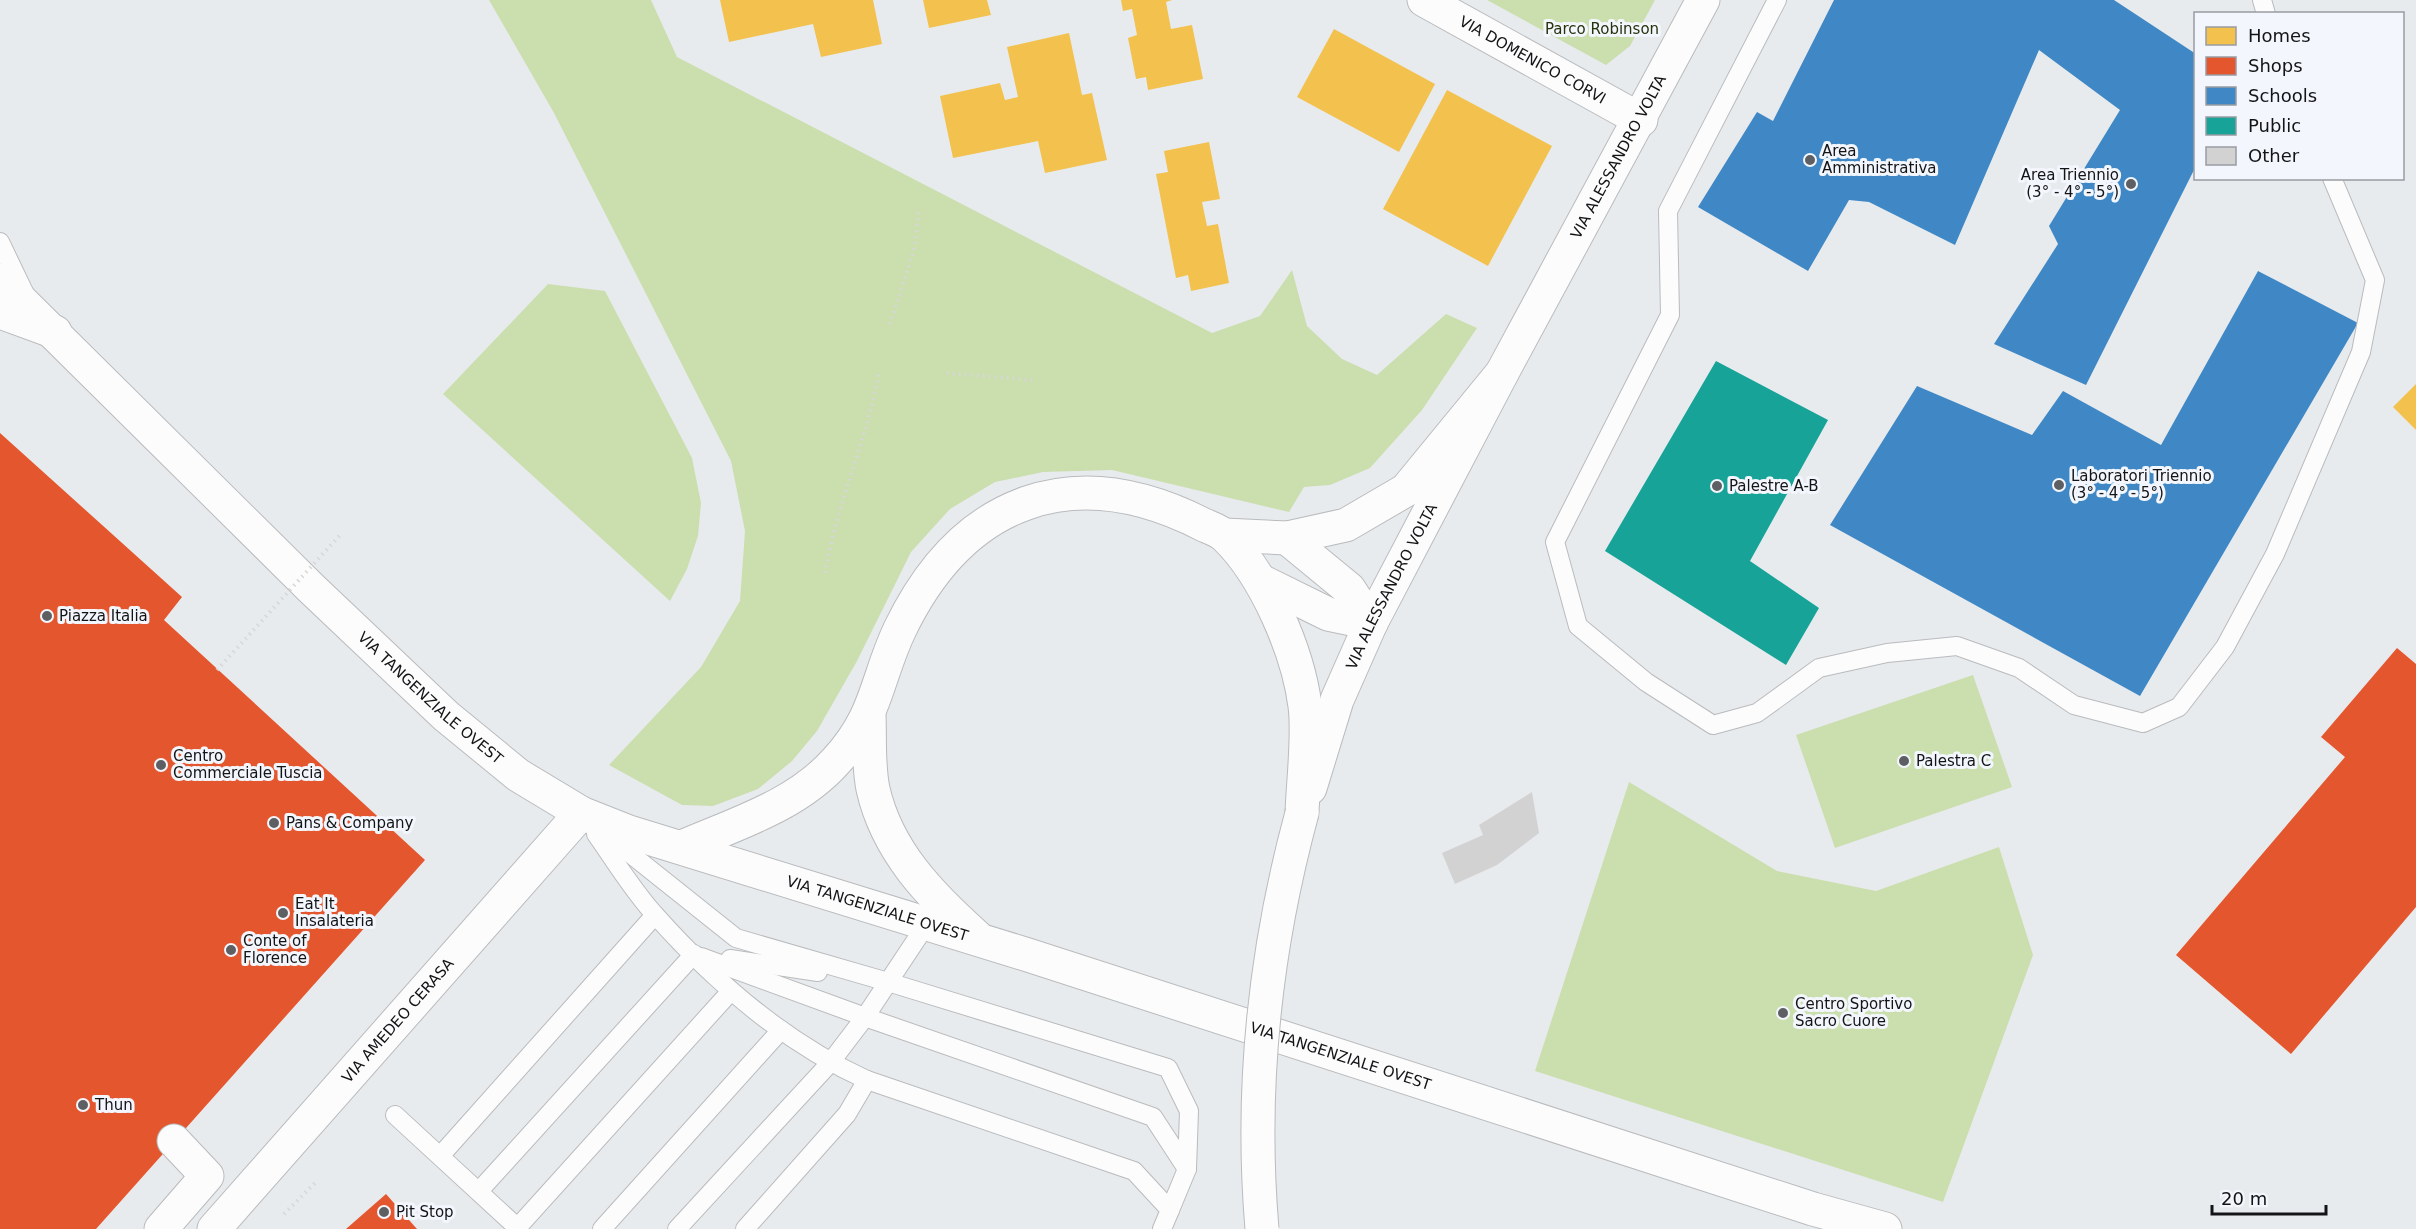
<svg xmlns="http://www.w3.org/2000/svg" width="2416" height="1229" font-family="'DejaVu Sans',sans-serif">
  <rect width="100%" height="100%" fill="#e8ebee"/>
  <g fill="#cbdeae">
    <polygon points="489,0 651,0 677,57 1212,333 1260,316 1292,270 1307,326 1342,359 1377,375 1446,314 1477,328 1422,410 1370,468 1330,485 1304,487 1289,512 1112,470 1043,472 995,482 950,509 911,552 857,661 817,731 792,761 758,789 713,806 682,805 609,765 701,667 740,601 745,531 731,461 554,113"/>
    <polygon points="1487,0 1655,0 1630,46 1606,65"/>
    <polygon points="548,284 605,291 692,458 701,503 698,536 687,569 670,601 443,394"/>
    <polygon points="1973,675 2012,787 1835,848 1796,735"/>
    <polygon points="1629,782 1777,871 1876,891 1999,847 2033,955 1943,1202 1535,1071"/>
  </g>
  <g fill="#f2c14e">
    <polygon points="720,0 873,0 882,44 821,57 813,24 729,42"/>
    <polygon points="923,0 987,0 991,15 929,28"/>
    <polygon points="1121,0 1172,0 1166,2 1171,29 1192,25 1203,79 1148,90 1146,77 1136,79 1128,38 1137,35 1132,9 1123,11"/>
    <polygon points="1334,29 1435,84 1399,152 1297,97"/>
    <polygon points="1069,33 1082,95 1092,93 1107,160 1045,173 1038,141 953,158 940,96 1000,83 1005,100 1018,97 1007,47"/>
    <polygon points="1447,90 1552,146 1488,266 1383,209"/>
    <polygon points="1209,142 1220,199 1202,202 1207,226 1218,224 1229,283 1191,291 1188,275 1176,278 1156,174 1168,172 1164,151"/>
    <polygon points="2416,384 2416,430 2393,407"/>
  </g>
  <g fill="#e4572e">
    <polygon points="0,433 182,597 164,620 425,860 96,1229 0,1229"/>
    <polygon points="2397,648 2416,664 2416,907 2291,1054 2176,955 2345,757 2321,737"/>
    <polygon points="386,1194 417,1229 346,1229"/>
  </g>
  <g fill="#3f88c5">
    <polygon points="1834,0 2114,0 2196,54 2196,166 2086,385 1994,344 2058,244 2049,226 2120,110 2039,50 1955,245 1869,202 1849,200 1808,271 1698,207 1757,112 1773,121"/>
    <polygon points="2258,271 2358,323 2140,696 1830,525 1917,386 2032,435 2063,391 2161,445"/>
  </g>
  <polygon fill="#17a398" points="1716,361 1828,420 1750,561 1819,608 1786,665 1605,551"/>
  <polygon fill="#d2d2d3" points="1532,792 1539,833 1497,865 1455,884 1442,853 1483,835 1479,825"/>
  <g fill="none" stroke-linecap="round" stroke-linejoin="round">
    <defs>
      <g id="lane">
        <polyline points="1777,0 1668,211 1670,315 1555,542 1578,626 1646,682 1713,725 1757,713 1819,668 1887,653 1957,646 2019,668 2074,705 2143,723 2179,707 2225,647 2275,554 2361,352 2375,280 2332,178"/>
        <polyline points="2262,0 2266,14"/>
        <polyline points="0,242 24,292"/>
        <polyline points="603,832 736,938 888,982 1168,1068 1189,1111 1187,1169"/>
        <path d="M596,834C615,861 633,891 656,916C715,982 785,1043 867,1080L1134,1171L1170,1210L1162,1229"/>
        <polyline points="701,957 865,1017 1153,1117 1187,1169 1170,1210"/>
        <polyline points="730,959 818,972"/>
        <polyline points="395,1115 519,1229"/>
        <polyline points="441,1155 655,915"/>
        <polyline points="479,1191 694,954"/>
        <polyline points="517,1228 731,991"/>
        <polyline points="602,1229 781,1030"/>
        <polyline points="677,1229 830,1063 865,1017 926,925"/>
        <polyline points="745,1229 847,1114 867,1080"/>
      </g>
      <g id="street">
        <path id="s1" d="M1424,0L1641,120"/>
        <polyline points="0,312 55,332"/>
        <path id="s2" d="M1310,788L1337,700L1371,623L1502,373L1703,0"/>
        <polyline points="161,1229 207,1176 174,1141"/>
        <path id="s3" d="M214,1229L581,813"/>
      </g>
      <g id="secondary">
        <path id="s4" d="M0,280L311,588L446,716L518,775L581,813L629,832L1028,955L1813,1209L1885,1229"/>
        <polyline points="1224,535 1287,538 1346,525 1406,490 1502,373"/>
        <polyline points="1287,538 1349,589 1371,623"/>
        <polyline points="1261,581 1328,614 1371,623"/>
        <path d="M869,715C870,740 868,765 873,789C887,851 930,895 976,936"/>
        <path d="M682,847C735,824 796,806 836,761C878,716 876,679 900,629C963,499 1073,458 1204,525C1211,528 1220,531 1226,537C1265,575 1298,651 1305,706C1309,735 1303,782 1302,813"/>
      </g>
    </defs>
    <use href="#lane" stroke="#b9bbbd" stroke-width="20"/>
    <use href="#street" stroke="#b9bbbd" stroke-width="35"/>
    <use href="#secondary" stroke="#b9bbbd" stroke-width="35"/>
    <g stroke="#d7d7d8" stroke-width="4" stroke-dasharray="1.5 4.5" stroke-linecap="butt">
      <polyline points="890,324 914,250 919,209"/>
      <polyline points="947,373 1032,380"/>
      <path d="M825,573C837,505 865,442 879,375"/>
      <polyline points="284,1214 318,1180"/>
    </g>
    <use href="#lane" stroke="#fcfcfc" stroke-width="18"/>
    <use href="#street" stroke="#fcfcfc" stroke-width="33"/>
    <use href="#secondary" stroke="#fcfcfc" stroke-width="33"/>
    <defs>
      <path id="street-bridge" d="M1262,1229C1250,1089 1265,949 1302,813"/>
    </defs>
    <use href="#street-bridge" stroke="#b9bbbd" stroke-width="35" stroke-linecap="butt"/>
    <polyline stroke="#d7d7d8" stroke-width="4" stroke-dasharray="1.5 4.5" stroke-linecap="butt" points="217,670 341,534"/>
    <use href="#street-bridge" stroke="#fcfcfc" stroke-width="33"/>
  </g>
  <g fill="#5e5f62" stroke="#f3f7fd" stroke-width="2">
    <circle cx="1810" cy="160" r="6"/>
    <circle cx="2131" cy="184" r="6"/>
    <circle cx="2059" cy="485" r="6"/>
    <circle cx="1717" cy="486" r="6"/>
    <circle cx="47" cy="616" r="6"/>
    <circle cx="1904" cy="761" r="6"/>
    <circle cx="161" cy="765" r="6"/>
    <circle cx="274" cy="823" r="6"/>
    <circle cx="283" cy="913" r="6"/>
    <circle cx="231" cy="950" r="6"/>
    <circle cx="1783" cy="1013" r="6"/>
    <circle cx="83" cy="1105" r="6"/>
    <circle cx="384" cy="1212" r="6"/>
  </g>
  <g text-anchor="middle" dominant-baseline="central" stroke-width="6" stroke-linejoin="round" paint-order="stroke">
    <g font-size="15" fill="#26320a" stroke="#f3f7fd">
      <text x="1602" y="29">Parco Robinson</text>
    </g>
    <g font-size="15" fill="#131416" stroke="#f3f7fd">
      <text stroke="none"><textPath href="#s1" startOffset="124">VIA DOMENICO CORVI</textPath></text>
      <text stroke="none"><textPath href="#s2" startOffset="704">VIA ALESSANDRO VOLTA</textPath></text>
      <text stroke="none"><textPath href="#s2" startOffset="218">VIA ALESSANDRO VOLTA</textPath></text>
      <text stroke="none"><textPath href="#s4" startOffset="600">VIA TANGENZIALE OVEST</textPath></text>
      <text stroke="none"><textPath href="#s4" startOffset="1102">VIA TANGENZIALE OVEST</textPath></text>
      <text stroke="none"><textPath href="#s3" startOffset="278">VIA AMEDEO CERASA</textPath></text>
      <text stroke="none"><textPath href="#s4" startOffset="1588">VIA TANGENZIALE OVEST</textPath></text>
    </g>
    <g font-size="15" fill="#131416" stroke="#f3f7fd" text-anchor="start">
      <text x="1822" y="151">Area<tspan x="1822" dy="17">Amministrativa</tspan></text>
      <text x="2119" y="175" text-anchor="end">Area Triennio<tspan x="2119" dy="17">(3° - 4° - 5°)</tspan></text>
      <text x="2071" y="476">Laboratori Triennio<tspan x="2071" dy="17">(3° - 4° - 5°)</tspan></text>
      <text x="1729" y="486">Palestre A-B</text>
      <text x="59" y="616">Piazza Italia</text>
      <text x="173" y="756">Centro<tspan x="173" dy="17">Commerciale Tuscia</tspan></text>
      <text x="1916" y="761">Palestra C</text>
      <text x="286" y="823">Pans &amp; Company</text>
      <text x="295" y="904">Eat It<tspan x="295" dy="17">Insalateria</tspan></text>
      <text x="243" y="941">Conte of<tspan x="243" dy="17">Florence</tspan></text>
      <text x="1795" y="1004">Centro Sportivo<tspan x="1795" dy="17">Sacro Cuore</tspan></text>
      <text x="95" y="1105">Thun</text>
      <text x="396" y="1212">Pit Stop</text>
    </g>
  </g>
  <rect x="2194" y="12" width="210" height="168" fill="#f3f7fd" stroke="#999ca1" stroke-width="1.5"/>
  <rect x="2206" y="27" width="30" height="18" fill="#f2c14e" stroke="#999ca1" stroke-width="1.5"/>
  <text x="2248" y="42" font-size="18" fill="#131416">Homes</text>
  <rect x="2206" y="57" width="30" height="18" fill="#e4572e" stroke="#999ca1" stroke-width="1.5"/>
  <text x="2248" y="72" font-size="18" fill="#131416">Shops</text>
  <rect x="2206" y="87" width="30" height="18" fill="#3f88c5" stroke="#999ca1" stroke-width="1.5"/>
  <text x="2248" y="102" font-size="18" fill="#131416">Schools</text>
  <rect x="2206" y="117" width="30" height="18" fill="#17a398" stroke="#999ca1" stroke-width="1.5"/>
  <text x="2248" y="132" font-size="18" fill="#131416">Public</text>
  <rect x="2206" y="147" width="30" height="18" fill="#d2d2d3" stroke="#999ca1" stroke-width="1.5"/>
  <text x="2248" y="162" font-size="18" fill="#131416">Other</text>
  <path d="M2212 1205v9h114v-9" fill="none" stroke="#131416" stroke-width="3"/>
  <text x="2221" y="1205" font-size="18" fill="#131416" stroke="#f3f7fd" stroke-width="4.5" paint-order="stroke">20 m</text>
</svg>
